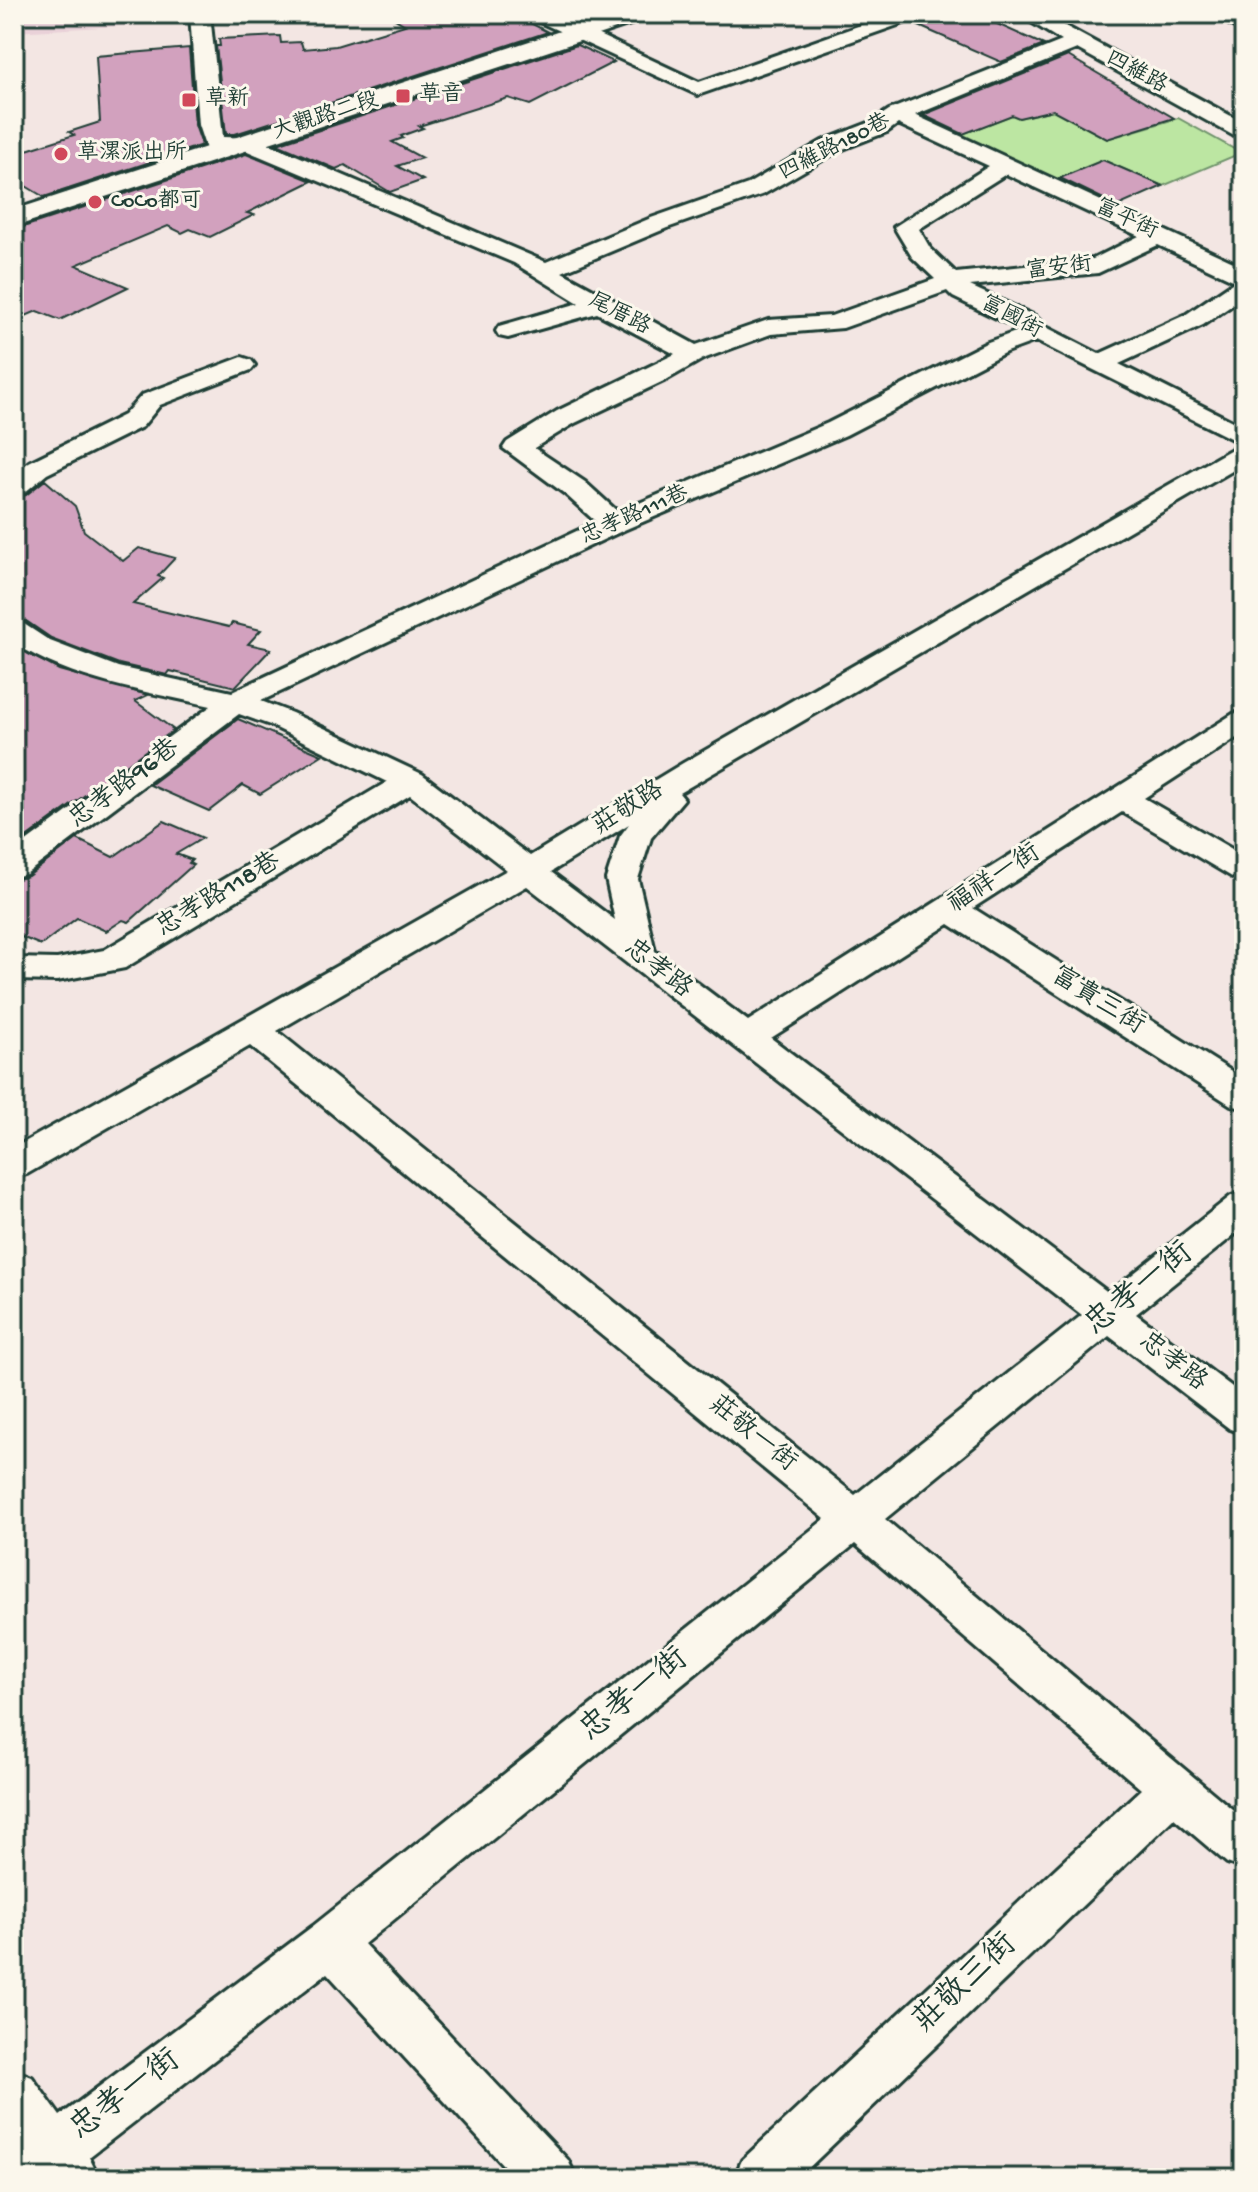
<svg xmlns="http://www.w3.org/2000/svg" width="1258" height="2192" font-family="'Gochi Hand','LXGW WenKai TC',sans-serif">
  <rect width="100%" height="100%" fill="#f3e6e3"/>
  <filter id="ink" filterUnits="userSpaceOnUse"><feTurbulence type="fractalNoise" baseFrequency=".0125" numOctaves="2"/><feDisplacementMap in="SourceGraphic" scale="16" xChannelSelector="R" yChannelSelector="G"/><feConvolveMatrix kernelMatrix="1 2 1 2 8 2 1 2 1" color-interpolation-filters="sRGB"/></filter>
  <g filter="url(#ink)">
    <polygon fill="#e9d1d8" points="14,14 189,14 190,22 14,32"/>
    <polygon fill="#bce6a2" stroke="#6e926b" stroke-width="2" points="1053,110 1107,139 1178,118 1241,153 1163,186 1103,160 1052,181 954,137 1012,115 1019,118"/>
    <g fill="#d2a1be" stroke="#1f3d34" stroke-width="2">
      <polygon points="387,14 513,14 548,32 235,134 226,134 216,46 220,46 219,39 280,36 281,43 301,42 303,49 336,46 405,25"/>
      <polygon points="924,14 975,14 1044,45 1001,62 912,23 920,20"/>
      <polygon points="577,45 614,62 530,105 508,98 419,126 423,128 401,136 403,138 392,142 422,158 397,166 423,180 390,192 345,165 336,169 277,144"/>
      <polygon points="189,48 195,125 202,145 44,197 14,179 14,154 74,135 69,132 100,122 96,56"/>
      <polygon points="1068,56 1174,118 1107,139 1053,110 1019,118 1012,115 963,134 923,115"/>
      <polygon points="246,154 312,181 247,213 254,215 210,237 190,229 182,233 168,226 76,265 128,287 60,320 37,311 14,321 14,230"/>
      <polygon points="1103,160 1163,186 1118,206 1060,178"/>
      <polygon points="45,480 75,506 84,531 123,561 139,548 175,558 158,576 163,578 133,604 229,627 232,623 261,630 248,644 271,649 235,687 170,671 167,675 119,664 51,638 26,621 14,618 14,498 26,495"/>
      <polygon points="14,646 59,670 148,695 135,701 174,730 14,847"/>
      <polygon points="238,719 322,755 260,794 243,785 209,811 150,785"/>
      <polygon points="164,821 203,838 176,854 192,860 189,863 193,865 129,922 123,920 106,931 77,918 41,945 14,934 14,880 28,876 77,839 113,857"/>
    </g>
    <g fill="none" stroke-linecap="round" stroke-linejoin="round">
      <defs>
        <g id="minor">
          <path d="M190,14H210L223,137L256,138L546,262L651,218L748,184L822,141L871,122L889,110L1062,41L1018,14H1043L1244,123V139L1236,137L1077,49L915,115L1244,267V297L1203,325L1119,364L1244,427V445L1036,341L1006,352L846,435L624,530L261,701L292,713L422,774L530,856L683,763L1235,447L1244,445V464L679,793L684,799L651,838L638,879L655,951L748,1021L1233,714L1244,711V733L1144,798L1244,856V880L1232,877L1122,812L973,908L1244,1079V1109L1231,1105L949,924L771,1038L1109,1293L1231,1196L1244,1192V1227L1136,1314L1244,1396V1434L1230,1429L1109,1336L885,1519L1244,1819V1869L1227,1863L1174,1818L798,2178H734L742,2160L1141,1789L855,1544L364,1944L568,2160L576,2178H515L327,1973L89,2157L99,2178H14V2150L20,2146L14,2138V2070L32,2077L60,2116L313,1926L825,1519L250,1046L27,1174L14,1178V1148L507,870L410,795L125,968L57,981L14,980V958L57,959L104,950L387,782L270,725L239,714L26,874L14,877V851L211,706C145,691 72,681 14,643V621L24,624L50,641L118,667L232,692L596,522L565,494L503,448L507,442L557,411L675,354L597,313L508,338L499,336L496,331L499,326L579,303L514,263L245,150L206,149L198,125ZM898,124L989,166L894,227L912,257L935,279L831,316L768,320L696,345L562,272L667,228L764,194L838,151L887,132ZM1006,174L1139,236L1093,259L956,273L930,248L919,229ZM1158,245L1235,281L1185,315L1099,354L1046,327L1035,316L970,286L1098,273ZM947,291L953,297L1021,330L988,342L828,423L618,512L585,482L534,448L575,423L668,379L703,359L771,334L843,328ZM629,824L620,836L606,879L615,920L551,872ZM527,886L1082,1315L855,1495L277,1031Z"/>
          <polygon points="528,14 554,14 699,82 892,14 921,14 918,18 698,95 531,18"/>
          <polygon points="1211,14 1236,14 1244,18 1244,32"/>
          <polygon points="242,357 251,360 255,365 251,370 160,405 142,427 47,474 24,493 14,495 14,474 29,462 124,415 142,395"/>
        </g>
        <polygon id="major" points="612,14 649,14 646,19 14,227 14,210"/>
      </defs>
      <use href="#minor" stroke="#1f3d34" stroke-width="6"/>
      <use href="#major" stroke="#1f3d34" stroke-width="6"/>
      <use href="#minor" fill="#fbf7ec" fill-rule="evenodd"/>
      <use href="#major" fill="#fbf7ec" fill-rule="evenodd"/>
    </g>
  </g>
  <g fill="#d1495b" stroke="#fbf7ec" stroke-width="3">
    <rect x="395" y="88" width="16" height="16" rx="4"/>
    <rect x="181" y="92" width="16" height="16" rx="4"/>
    <circle cx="61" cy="154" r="8"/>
    <circle cx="95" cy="202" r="8"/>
  </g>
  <g text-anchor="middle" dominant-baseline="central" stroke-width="6" stroke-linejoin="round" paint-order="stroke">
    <g font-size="22" fill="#1f3d34" stroke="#fbf7ec">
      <text transform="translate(1136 73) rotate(28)">四維路</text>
      <text transform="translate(326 117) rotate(-18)">大觀路二段</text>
      <text transform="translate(835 148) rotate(-27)">四維路180巷</text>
      <text transform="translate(1126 220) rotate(25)">富平街</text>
      <text transform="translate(1059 269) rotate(-7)">富安街</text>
      <text transform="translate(619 315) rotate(27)">尾厝路</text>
      <text transform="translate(1011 318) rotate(28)">富國街</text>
      <text transform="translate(635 516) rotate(-24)">忠孝路111巷</text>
    </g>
    <g font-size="22" fill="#1f3d34" stroke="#fbf7ec" text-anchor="start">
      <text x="419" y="96">草音</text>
      <text x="205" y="100">草新</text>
      <text x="77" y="154">草漯派出所</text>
      <text x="111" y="202">CoCo都可</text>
    </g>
    <g font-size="26" fill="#1f3d34" stroke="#fbf7ec">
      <text transform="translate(125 785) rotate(-37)">忠孝路96巷</text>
      <text transform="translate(629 809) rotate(-32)">莊敬路</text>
      <text transform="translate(995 880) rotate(-33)">福祥一街</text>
      <text transform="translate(219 896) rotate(-31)">忠孝路118巷</text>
      <text transform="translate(657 970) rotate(38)">忠孝路</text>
      <text transform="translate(1097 1002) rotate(32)">富貴三街</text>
      <text transform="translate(1172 1363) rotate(38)">忠孝路</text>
      <text transform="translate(752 1435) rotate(39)">莊敬一街</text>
    </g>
    <g font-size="32" fill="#1f3d34" stroke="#fbf7ec">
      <text transform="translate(1140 1290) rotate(-39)">忠孝一街</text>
      <text transform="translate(635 1696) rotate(-39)">忠孝一街</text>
      <text transform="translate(966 1984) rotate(-43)">莊敬三街</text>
      <text transform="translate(126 2096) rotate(-37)">忠孝一街</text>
    </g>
  </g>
  <rect width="1258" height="2192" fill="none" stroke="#fbf7ec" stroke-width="48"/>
  <rect x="24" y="24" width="1210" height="2144" fill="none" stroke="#1f3d34" stroke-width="3" filter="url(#ink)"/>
</svg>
